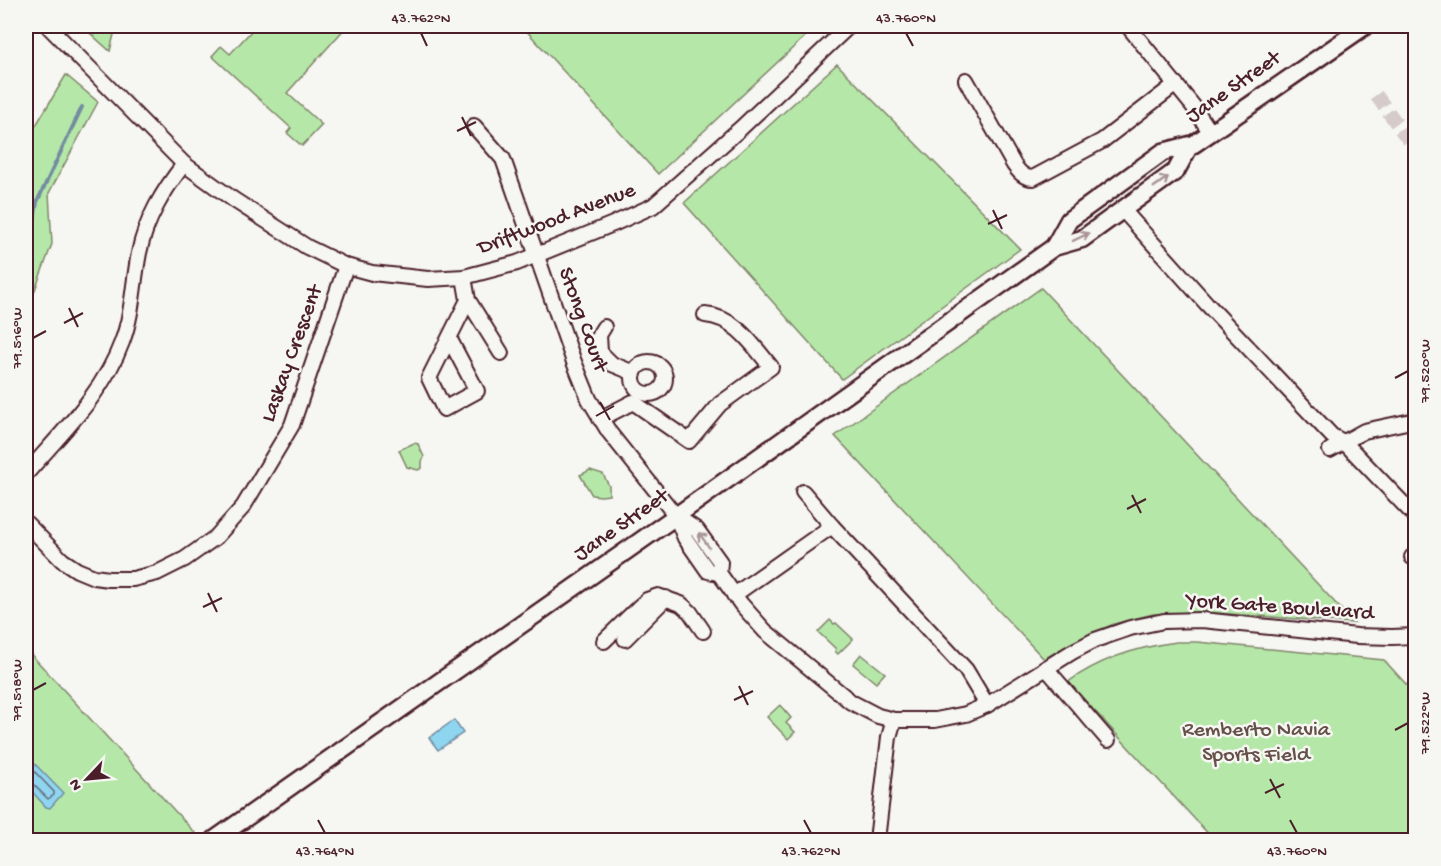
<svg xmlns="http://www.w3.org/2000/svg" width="1441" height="866" font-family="'Gochi Hand',sans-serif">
  <rect width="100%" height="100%" fill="#f6f6f2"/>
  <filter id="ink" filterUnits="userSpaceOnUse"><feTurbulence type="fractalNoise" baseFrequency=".0167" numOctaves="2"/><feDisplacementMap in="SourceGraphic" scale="12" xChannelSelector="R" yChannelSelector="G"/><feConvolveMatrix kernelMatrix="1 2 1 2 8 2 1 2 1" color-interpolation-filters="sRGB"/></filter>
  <g filter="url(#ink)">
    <g fill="#b5e8a8" stroke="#80846a" stroke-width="1.5">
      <polygon points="82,26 116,26 110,51"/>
      <polygon points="256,26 347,26 287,93 322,125 302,146 287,133 291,128 212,56 221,46 230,54"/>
      <polygon points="522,26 808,26 812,30 658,174"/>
      <polygon points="837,64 1020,249 842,379 684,203"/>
      <polygon points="66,75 98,102 49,193 52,244 32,298 26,307 26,142"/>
      <polygon points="1041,288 1354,623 1202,612 1153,614 1114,624 1075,641 1044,659 835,436"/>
      <polygon points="414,443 418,444 424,457 422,462 422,468 418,470 407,467 399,450"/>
      <polygon points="590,470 603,474 609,486 609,495 601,496 592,495 580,475"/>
      <polygon points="830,620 834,624 836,623 853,639 838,654 835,651 836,649 818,632"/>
      <path d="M1177,642H1197L1384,660L1415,694V840H1214L1068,682C1101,658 1137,647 1177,642Z"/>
      <polygon points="26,649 196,834 187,840 26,840"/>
      <polygon points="861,654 885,673 876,683 853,664"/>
      <polygon points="780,705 791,718 786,723 795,732 788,739 767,717"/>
    </g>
    <g fill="#8ed5ef" stroke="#738ca1" stroke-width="1.5">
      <polygon points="454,720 463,733 438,750 429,738"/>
      <polygon points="33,762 63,793 50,808 46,807 26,785 26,768"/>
    </g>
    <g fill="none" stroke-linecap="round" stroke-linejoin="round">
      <polyline stroke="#656879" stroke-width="1.5" points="26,772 34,771 54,792 54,795 48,799 32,783 26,781"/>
      <polyline stroke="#738ca1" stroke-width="4" points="26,262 30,248 37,202 82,107"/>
      <polyline stroke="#d4cbca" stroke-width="14" stroke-dasharray="14 7" stroke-linecap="butt" points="1376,95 1410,142"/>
      <defs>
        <g id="minor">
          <polyline points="48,26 184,164 234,200 307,247 346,266 372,273 428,279 464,277 517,263 613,224 653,206 741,128 849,26"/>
          <polyline points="1128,26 1193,106 1211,133"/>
          <path d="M966,80L1014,165C1019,172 1024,178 1033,178L1102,141L1176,84"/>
          <polyline points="474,126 503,159 574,362 589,399 609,432 676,516 685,538 708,571 719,573"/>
          <polyline points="1123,210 1207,304 1332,436 1345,443 1416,517"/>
          <polyline points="468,300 501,353"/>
          <polyline points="604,327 599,335 600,352 612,364 634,373"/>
          <polyline points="449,338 477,391 444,409 429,378 468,300 464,277"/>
          <circle cx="649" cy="378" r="16"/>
          <path d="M600,419L633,402L689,441L720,404L771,367C753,345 735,317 705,315"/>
          <polyline points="1330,450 1364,431 1416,420"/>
          <path d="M26,474C61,433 103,394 122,342C133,313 133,283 139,253C146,219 163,191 184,164"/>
          <polyline points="803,492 832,526 966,670 987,705"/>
          <polyline points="676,516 697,530 720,562 719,573 741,604 765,631 851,702 878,716 894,720 935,720 966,714 987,705 1072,652 1095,640 1130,628 1164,621 1202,620 1357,636 1392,637 1416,636"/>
          <polyline points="26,523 62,560 77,570 94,577 109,579 133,579 157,573 185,559 216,537 243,507 292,425 346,266"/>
          <polyline points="1412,557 1416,555"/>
          <polyline points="734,595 832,526"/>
          <polyline points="625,639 666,598"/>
          <polyline points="604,641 640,606 647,600 658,596 681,604 690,612 703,631"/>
          <polyline points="1046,668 1108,740"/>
          <polyline points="877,840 889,737 894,720"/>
        </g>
        <g id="major">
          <polyline points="1054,247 1069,220 1163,152 1194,144 1365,26"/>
          <polyline points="214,840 676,516 1054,247 1082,239 1176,171 1189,147"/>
        </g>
      </defs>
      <use href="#minor" stroke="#4a1f2b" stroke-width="18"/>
      <use href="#major" stroke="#4a1f2b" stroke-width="21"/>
      <use href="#minor" stroke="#f6f6f2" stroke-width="14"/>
      <use href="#major" stroke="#f6f6f2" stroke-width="16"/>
    </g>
    <defs><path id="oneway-shaft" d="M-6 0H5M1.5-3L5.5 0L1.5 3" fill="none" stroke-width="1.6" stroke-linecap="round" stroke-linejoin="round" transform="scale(1.5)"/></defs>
    <g stroke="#a99598">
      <use href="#oneway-shaft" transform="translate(1161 182) rotate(-36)"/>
      <use href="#oneway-shaft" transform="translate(1081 237) rotate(-26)"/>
      <use href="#oneway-shaft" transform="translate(704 540) rotate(-125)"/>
    </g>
  </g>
  <path fill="none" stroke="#4a1f2b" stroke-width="2" d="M421,33L427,46M906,33L913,46M462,117L471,136M457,131L476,122M993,210L1002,229M988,224L1007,215M69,308L78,327M64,323L83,313M33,338L46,331M1395,378L1408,371M600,402L610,420M596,416L614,406M1132,495L1141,513M1127,509L1146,499M208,593L217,612M203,607L222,598M739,686L748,705M33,690L46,683M734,700L753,691M1395,730L1408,723M1270,779L1280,798M1265,793L1284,784M318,820L325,833M804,820L811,833M1290,820L1297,833"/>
  <g text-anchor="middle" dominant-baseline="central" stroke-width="5" stroke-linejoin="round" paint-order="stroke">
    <g font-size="22" fill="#4a1f2b" stroke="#f6f6f2">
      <text transform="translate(1234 88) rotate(-35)">Jane Street</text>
      <text transform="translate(557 220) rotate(-21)">Driftwood Avenue</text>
      <text transform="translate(582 320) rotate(70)">Stong Court</text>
      <text transform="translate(293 354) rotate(-70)">Laskay Crescent</text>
      <text transform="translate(622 526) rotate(-35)">Jane Street</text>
      <text transform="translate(1280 608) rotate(4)">York Gate Boulevard</text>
    </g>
    <g font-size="22" fill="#65514a" stroke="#f6f6f2">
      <text x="1256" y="731">Remberto Navia<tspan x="1256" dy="25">Sports Field</tspan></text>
    </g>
  </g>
  <rect width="1441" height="866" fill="none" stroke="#f6f6f2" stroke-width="66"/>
  <g transform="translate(87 779) rotate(244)" stroke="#f6f6f2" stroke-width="4.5" paint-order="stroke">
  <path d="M0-4.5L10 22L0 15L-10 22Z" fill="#4a1f2b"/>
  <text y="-9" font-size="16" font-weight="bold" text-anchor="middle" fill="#4a1f2b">N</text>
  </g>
  <rect x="33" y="33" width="1375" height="800" fill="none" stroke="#4a1f2b" stroke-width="2"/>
  <g font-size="15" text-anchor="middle" fill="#4a1f2b">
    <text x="421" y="22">43.762°N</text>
    <text x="906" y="22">43.760°N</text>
    <text transform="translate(16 338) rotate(-90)" y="5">79.516°W</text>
    <text transform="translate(1424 371) rotate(-90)" y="5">79.520°W</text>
    <text transform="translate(16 690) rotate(-90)" y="5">79.518°W</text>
    <text transform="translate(1424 723) rotate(-90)" y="5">79.522°W</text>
    <text x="325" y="855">43.764°N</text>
    <text x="811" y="855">43.762°N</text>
    <text x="1297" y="855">43.760°N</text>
  </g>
</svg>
